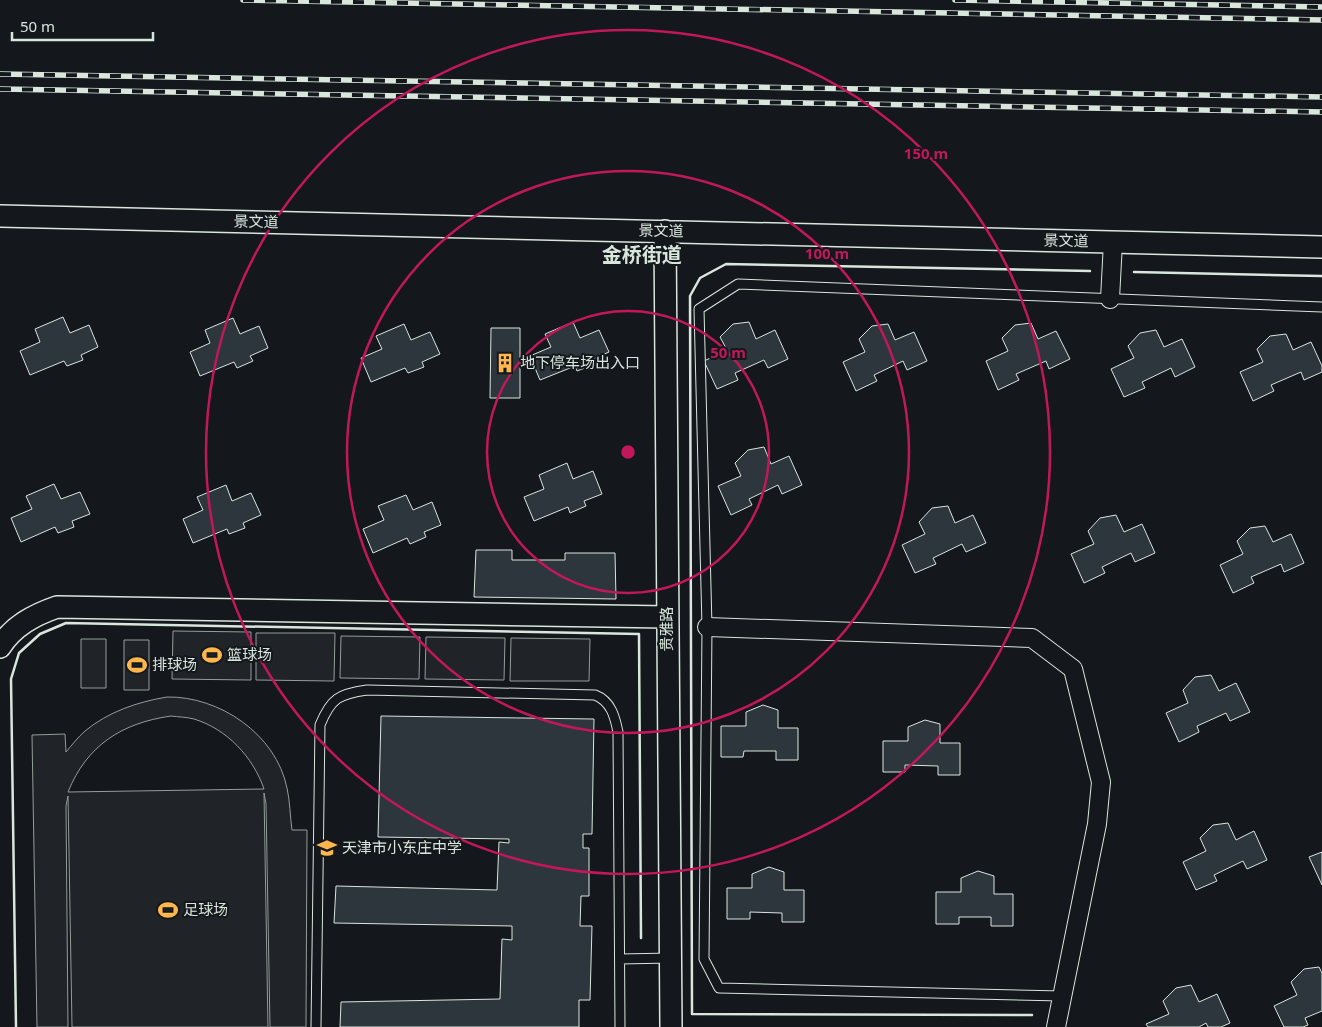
<svg xmlns="http://www.w3.org/2000/svg" width="1322" height="1027" viewBox="0 0 1322 1027" font-family="'Noto Sans','Noto Sans SC',sans-serif">
	<rect width="100%" height="100%" fill="#14181c"/>
	<!-- green -->
	<path fill="#202428" stroke="#939e99" fill-rule="evenodd" d="M173,631l78,1v48l-79,-1z
		M256,633h79l-1,48 -78,-1z
		M341,636l79,1 -1,42 -79,-1z
		M426,637l79,1 -1,42 -79,-1z
		M511,638l79,1 -1,42h-79z
		M81,639h25v49h-25z
		M124,640h25v50h-25z
		M167,697c52,-1 109,37 120,91 3,13 3,28 5,42h15l-1,197h-36l-4,-223 -2,-11 4,234h-196l-4,-231 -2,10 2,221h-31l-5,-292 33,-1 1,18c6,-7 12,-15 19,-21 23,-19 52,-29 82,-34zM171,716c7,1 16,1 23,3 33,10 59,38 70,70l-196,3c19,-47 54,-69 103,-76z"/>
	<!-- building -->
	<path fill="#2c363c" stroke="#d8e6dc" d="M63,317l7,16 19,-8 9,22 -17,8 2,5 -16,6 -3,-5 -34,14 -10,-24 20,-9 -5,-13z
		M233,318l7,16 19,-8 9,22 -18,8 3,5 -16,7 -3,-6 -34,14 -10,-24 20,-9 -5,-13z
		M573,322l7,16 19,-8 10,22 -18,8 2,5 -16,6 -2,-5 -35,14 -10,-24 21,-9 -6,-13z
		M749,322l7,17 19,-9 13,29 -20,9 -4,-8 -29,13 3,7 -21,9 -13,-28 23,-11 -7,-13 13,-13z
		M1031,323l7,16 18,-8 14,28 -21,10 -3,-8 -30,13 3,6 -21,10 -12,-29 22,-10 -6,-13 13,-13z
		M404,324l7,16 19,-8 10,22 -18,8 2,5 -16,6 -3,-5 -34,14 -10,-24 21,-9 -6,-13z
		M888,324l7,16 19,-8 13,29 -20,9 -4,-9 -29,14 3,6 -21,10 -13,-29 22,-10 -6,-13 13,-13z
		M491,328h29v70h-30z
		M1156,330l8,17 18,-8 13,28 -20,10 -4,-9 -29,14 3,6 -21,9 -13,-28 23,-11 -6,-12 12,-13z
		M1286,334l7,16 18,-8 11,24v6l-18,8 -3,-8 -30,13 3,6 -21,10 -13,-29 23,-10 -6,-13 13,-13z
		M764,447l7,17 18,-8 13,29 -20,9 -4,-9 -29,14 3,6 -21,10 -13,-29 23,-10 -6,-13 13,-13z
		M567,463l6,16 20,-8 9,23 -18,7 2,5 -16,7 -2,-6 -34,14 -10,-24 20,-8 -5,-14z
		M54,484l7,15 19,-7 10,22 -18,7 2,6 -16,6 -3,-6 -34,15 -10,-24 21,-9 -6,-13z
		M226,485l6,16 19,-8 10,22 -18,8 2,5 -16,6 -2,-5 -34,14 -10,-24 20,-9 -6,-13z
		M406,495l7,15 19,-8 9,23 -17,7 2,5 -16,7 -3,-6 -34,15 -10,-24 21,-9 -6,-14z
		M948,506l7,17 18,-8 13,28 -20,9 -4,-8 -29,14 3,6 -21,9 -13,-28 23,-11 -6,-12 13,-14z
		M1116,515l8,17 18,-8 13,29 -20,9 -4,-9 -29,14 3,6 -21,10 -13,-29 23,-10 -6,-13 12,-13z
		M1265,526l8,16 18,-8 13,29 -20,9 -3,-8 -30,13 3,6 -21,10 -13,-28 23,-11 -6,-13 13,-13z
		M476,550h36v10h53v-7h50l1,46 -142,-2z
		M1211,675l8,16 17,-8 14,29 -20,9 -4,-8 -29,13 2,6 -20,10 -13,-29 22,-10 -5,-13 12,-13z
		M763,705l15,5v18h20v32h-22v-9h-32l-1,6h-22v-31h25v-14z
		M381,716l213,3 -2,115h-9v14h6v48h-8l-1,30h12l-2,74h-11v27h-239l1,-25 159,-3 2,-60 10,1v-14l-178,-3 2,-37 161,4 2,-48 10,1v-4l-131,-2z
		M925,720l15,4v19h20v32h-22v-9l-33,-1v7h-22v-31h25v-14z
		M1228,823l8,17 18,-9 13,29 -20,9 -4,-8 -29,14 3,6 -21,9 -13,-28 23,-11 -6,-13 13,-13z
		M1322,852v33l-13,-28z
		M769,867l15,5v18h20v32h-22v-9l-32,-1v7h-23v-31h25v-14z
		M978,871l16,5v18h19v32h-22v-9h-32v7h-23v-32h25v-14z
		M1319,967l3,6v38l-17,7 3,7 -5,2h-19l-10,-21 23,-11 -6,-13 13,-13z
		M1191,985l8,17 18,-8 13,29 -9,4h-13l-2,-4 -7,4h-51l-2,-3 23,-10 -6,-13 13,-13z"/>
	<g fill="none" stroke-linecap="round" stroke-linejoin="round">
		<defs>
			<path id="service" d="M620,959l51,-1
				M1062,996l-343,-8 -15,-29 3,-332 -8,-318 39,-25 584,23
				M316,1027l4,-302c11,-27 19,-31 47,-35l228,5c16,6 20,22 23,37l2,295"/>
			<path id="minor" d="M1110,299l3,-57
				M707,627l325,11 41,31 28,113 -4,42 -41,203"/>
			<path id="tertiary" d="M0,216l1322,31
				M665,231l6,796
				M0,647c13,-21 34,-32 57,-40l610,10"/>
		</defs>
		<!-- service casing -->
		<use href="#service" stroke="#d8e6dc" stroke-width="11"/>
		<!-- minor casing -->
		<use href="#minor" stroke="#d8e6dc" stroke-width="20"/>
		<!-- tertiary casing -->
		<use href="#tertiary" stroke="#d8e6dc" stroke-width="24"/>
		<!-- service -->
		<use href="#service" stroke="#14181c" stroke-width="9"/>
		<!-- minor -->
		<use href="#minor" stroke="#14181c" stroke-width="18"/>
		<!-- tertiary -->
		<use href="#tertiary" stroke="#14181c" stroke-width="21"/>
		<defs>
			<path id="rail" d="M243,0l1079,20
				M955,0l367,7
				M0,74l1322,23
				M0,89l1322,23"/>
		</defs>
		<!-- rail casing -->
		<use href="#rail" stroke="#d8e6dc" stroke-width="5.5"/>
		<!-- rail -->
		<use href="#rail" stroke="#14181c" stroke-width="4" stroke-dasharray="11" stroke-linecap="butt"/>
		<!-- wall -->
		<path stroke="#d8e6dc" stroke-width="2.5" d="M1134,272l188,4
			M1032,1015l-340,-1 -2,-718 10,-18 26,-14 364,7
			M16,1027l-5,-348 8,-26 21,-19 26,-11 573,11 2,304"/>
	</g>
	<!-- distance rings -->
	<g fill="none" stroke="#c2185b" stroke-width="2.5">
		<circle cx="628" cy="452" r="141"/>
		<circle cx="628" cy="452" r="281"/>
		<circle cx="628" cy="452" r="422"/>
	</g>
	<!-- icons -->
	<defs>
		<symbol id="building-bare" viewBox="-9 -9 18 18"><path d="M-4-6H4V6H1V3H-1V6H-4ZM-2.5-4.3h1.7v1.8h-1.7ZM.8-4.3h1.7v1.8H.8ZM-2.5-1h1.7V.8h-1.7ZM.8-1h1.7V.8H.8Z" fill="#ffb74d" stroke="#14181c" stroke-width="2.5" paint-order="stroke"/></symbol>
		<symbol id="stadium-bare" viewBox="-9 -9 18 18"><path d="M0-5a6.5 5 0 1 0 0 10a6.5 5 0 1 0 0-10ZM-3.5-1.8h7v3.6h-7Z" fill="#ffb74d" stroke="#14181c" stroke-width="2.5" paint-order="stroke"/></symbol>
		<symbol id="school-bare" viewBox="-9 -9 18 18"><path d="M0-5L7-2L0 1L-7-2ZM-4 1L0 2.5L4 1V4Q0 6-4 4Z" fill="#ffb74d" stroke="#14181c" stroke-width="2.5" paint-order="stroke"/></symbol>
	</defs>
	<g fill-rule="evenodd">
		<use href="#building-bare" x="491" y="349" width="28" height="28"/>
		<use href="#stadium-bare" x="198" y="641" width="28" height="28"/>
		<use href="#stadium-bare" x="123" y="651" width="28" height="28"/>
		<use href="#school-bare" x="313" y="834" width="28" height="28"/>
		<use href="#stadium-bare" x="154" y="896" width="28" height="28"/>
	</g>
	<g text-anchor="middle" stroke-width="4" stroke-linejoin="round" paint-order="stroke">
		<!-- street labels -->
		<g font-size="15" fill="#d8e6dc" stroke="#14181c">
			<text transform="translate(256 222) rotate(1)" y="5">景文道</text>
			<text transform="translate(661 231) rotate(1)" y="5">景文道</text>
			<text transform="translate(1066 241) rotate(1)" y="5">景文道</text>
			<text transform="translate(667 629) rotate(-90)" y="5">贵雅路</text>
		</g>
		<!-- poi labels -->
		<g font-size="15" fill="#d8e6dc" stroke="#14181c" text-anchor="start">
			<text x="520" y="368">地下停车场出入口</text>
			<text x="227" y="660">篮球场</text>
			<text x="152" y="670">排球场</text>
			<text x="342" y="853">天津市小东庄中学</text>
			<text x="183" y="915">足球场</text>
		</g>
		<!-- district labels -->
		<g font-size="20" font-weight="bold" fill="#d8e6dc" stroke="#14181c">
			<text x="642" y="262">金桥街道</text>
		</g>
	</g>
	<circle cx="628" cy="452" r="8" fill="#c2185b" stroke="#14181c" stroke-width="2.5"/>
	<g font-size="15" text-anchor="middle" font-weight="bold" fill="#c2185b" stroke="#14181c" stroke-width="4" stroke-linejoin="round" paint-order="stroke">
		<text x="926" y="159">150 m</text>
		<text x="827" y="259">100 m</text>
		<text x="728" y="358">50 m</text>
	</g>
	<!-- scale -->
	<path d="M12 32v8h141v-8" fill="none" stroke="#d8e6dc" stroke-width="2.5"/>
	<text x="20" y="32" font-size="15" fill="#d8e6dc" stroke="#14181c" stroke-width="4" paint-order="stroke">50 m</text>
</svg>
